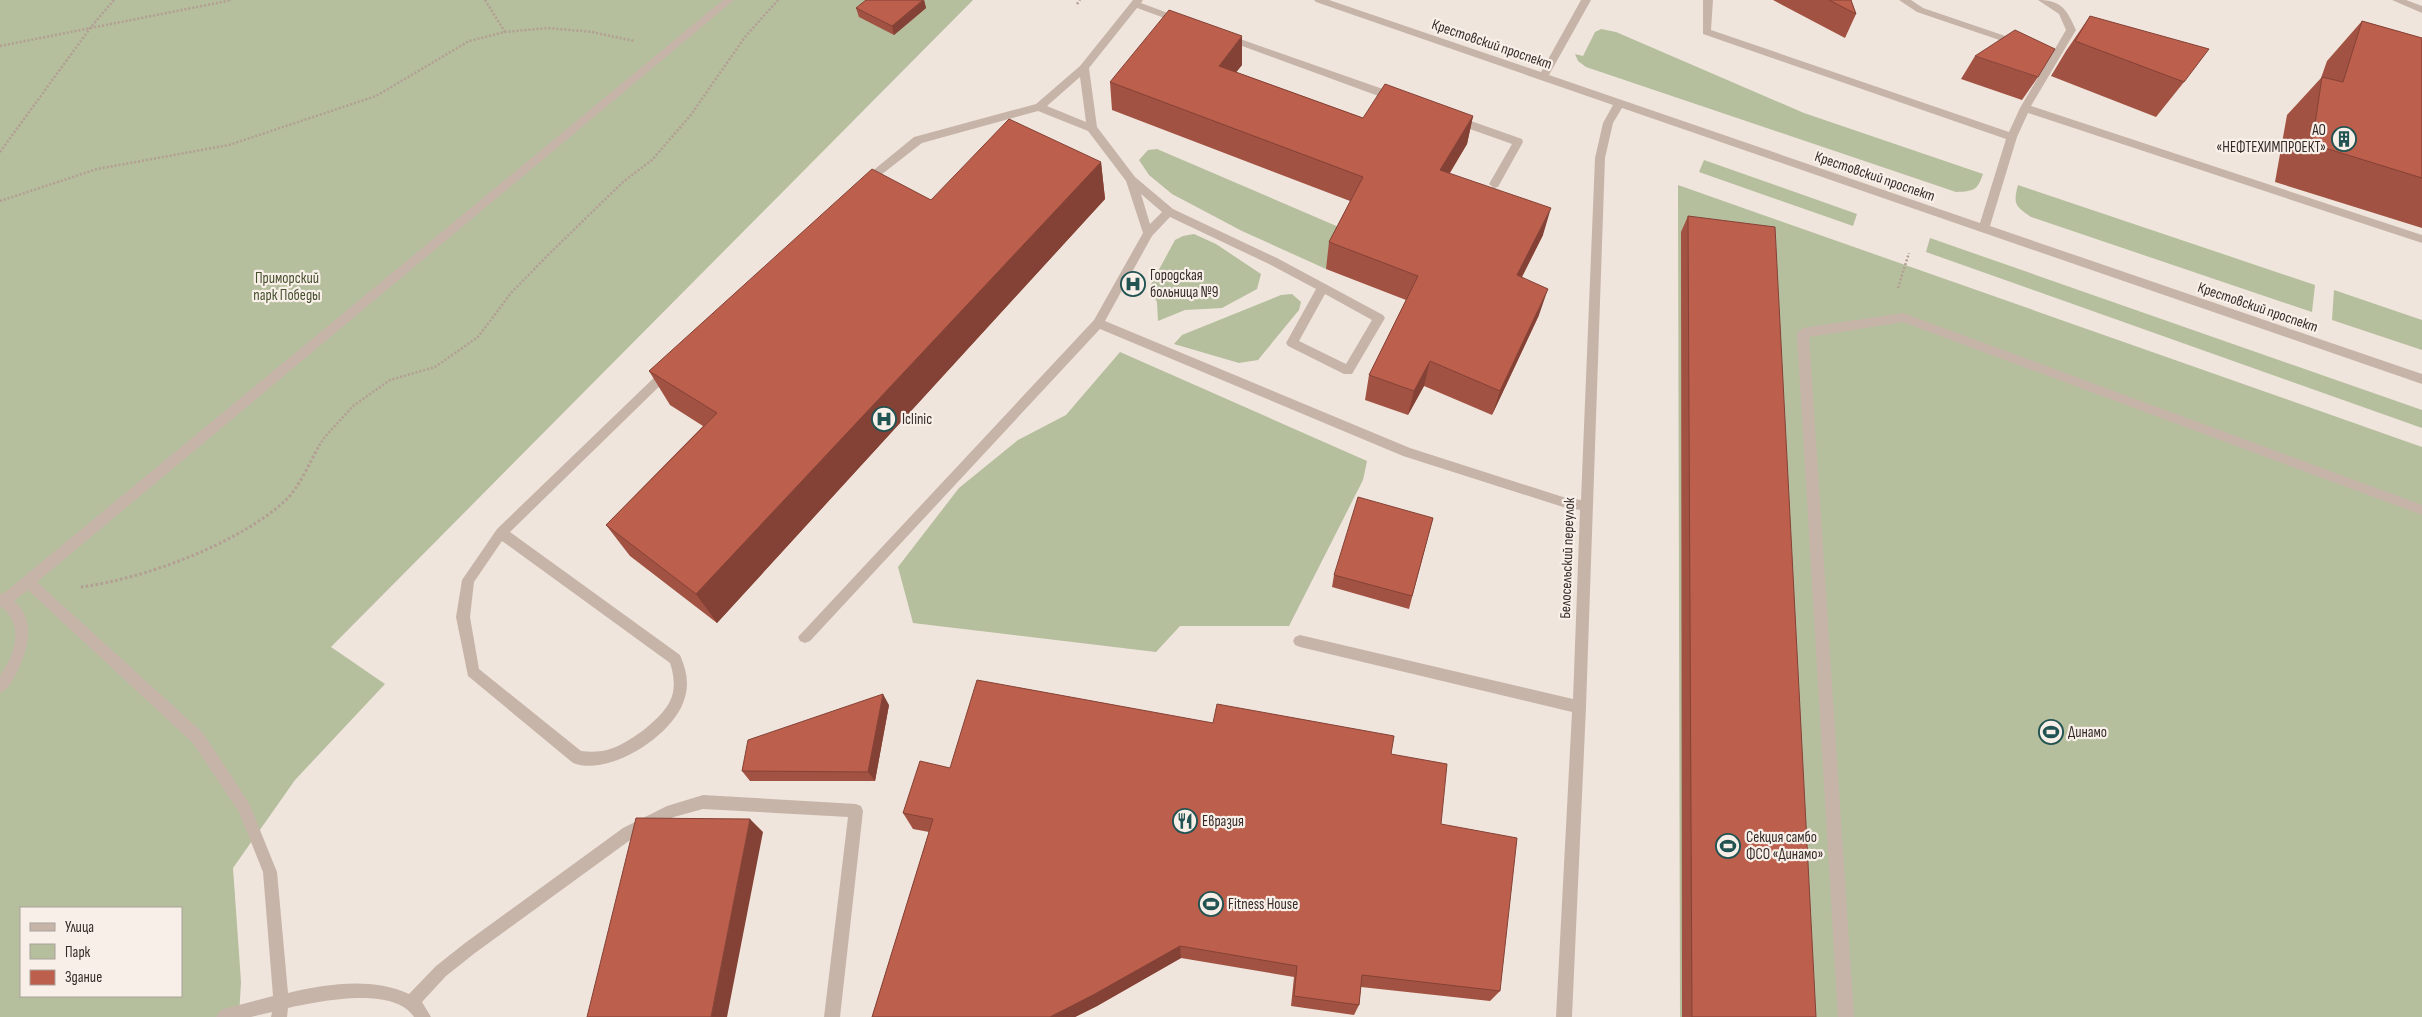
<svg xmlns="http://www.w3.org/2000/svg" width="2422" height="1017" viewBox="0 0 2422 1017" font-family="'Sofia Sans Condensed',sans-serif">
	<rect width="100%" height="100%" fill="#f0e5dc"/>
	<!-- green -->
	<path fill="#b5be9d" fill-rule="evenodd" d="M0,0h973l-642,647 54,37 -90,96 -62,88 8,114 -2,35h-239zM21,908h160v88h-160z
		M1601,29l15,3 188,81 179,61c-6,17 -9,17 -27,18l-370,-125 -8,-6 -3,-7 8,2 12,-24z
		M1157,149l191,82 -22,38 -84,-38 -70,-37 -23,-19 -10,-15 9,-10z
		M1704,160l153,54 -4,12 -154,-54z
		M1678,185l744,262v570h-742z
		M2018,185l297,100 -3,27 -281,-95c-16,-11 -18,-13 -13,-32z
		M1194,234l22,10 45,30 -4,15 -35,19 -37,2 -27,11 -1,-19 -8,-14 26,-48 8,-4z
		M1930,238l492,172v18l-496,-176z
		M2334,290l88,30v30l-90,-30z
		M1292,294l9,8 -2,8 -41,50 -19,3 -65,-19 8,-9 99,-40z
		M1120,352l247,109 -4,19 -74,146h-109l-24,26 -243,-29 -15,-56 61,-79 59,-48 48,-25z"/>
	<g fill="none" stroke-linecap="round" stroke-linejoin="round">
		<!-- path-far1 -->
		<path stroke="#b39e93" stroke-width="2.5" stroke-dasharray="2 2" stroke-linecap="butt" d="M485,0l20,32
			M1077,4l3,-4
			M0,46l232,-46
			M0,152l91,-125 23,-27
			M0,201l97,-32 132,-24 147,-49 93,-55 36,-9 43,-4 44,4 42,9
			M1898,288l11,-35
			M317,449l7,-11 29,-32 37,-26 45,-13 43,-30 33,-44 39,-40 73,-71 29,-22 38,-44 55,-79 33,-37"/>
		<!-- path -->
		<path stroke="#b39e93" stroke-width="3" stroke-dasharray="2.5 2.5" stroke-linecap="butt" d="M81,587c63,-8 159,-44 205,-87 12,-11 24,-38 32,-52"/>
		<!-- minor -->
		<path fill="#c7b4a9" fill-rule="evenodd" d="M723,0h11l-697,582 166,151 46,70 28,69 11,121c39,-9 83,-16 121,1l27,-28 29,-23 158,-115 44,-22 36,-11 153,9 5,2 2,5 -23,206h-16l24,-200 -145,-8 -29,8 -41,21 -158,115 -29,23 -24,26 9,15h-17c-21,-31 -91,-16 -122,-10l-4,1 -1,9h-16l1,-5 -21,5h-35l3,-5 5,-3 49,-13 -10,-124 -24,-60 -46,-69 -165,-153 -14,11c24,20 13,52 1,75 -4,7 -8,14 -15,17 0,-5 0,-11 0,-16 1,-4 5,-9 8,-14 10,-20 12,-43 -8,-57v-13l3,1z
			M1133,0h10l-2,3 43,16 2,2 -5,3 -44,-16 -48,60 8,59 38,50 38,32 104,49 106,57 2,3 -33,56h-8l-56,-28 -2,-3 30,-54 -47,-25 -99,-47 -18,19 -47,85 305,127 153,49 18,3 14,-342 8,-35 10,-18 -297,-103 -2,-2h15l212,72 40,-72h10l-42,75 431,148 26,-84 -303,-105v-34h10l-2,30 298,102 11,-24 46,-78 -7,-16 -21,-14c24,0 29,10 38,30l-45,76 391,129v8l-394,-130 -11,24 -27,89 432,148v10l-800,-276 -9,15 -8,35 -19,549 -14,310h-16l16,-305 -272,-65 -5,-2 -2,-4 2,-4 5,-2 273,64 7,-189 -17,-3 -160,-51 -303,-127 -290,312 -5,2 -5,-2 -2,-4 296,-317 49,-87 -17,-52 -38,-50 -50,-20 -116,32 -54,42h-8l-1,-3 55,-45 122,-33 44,-38zM1080,77l6,45 -39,-16zM1141,194l21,18 -12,12zM1325,294l47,26 -26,44 -47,-23z
			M1899,0h12l12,8 97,33 2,2 -5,3 -3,-1 -97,-33z
			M2392,0h14l16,6v7z
			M1226,34l174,61 1,3 -1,3h-8l-169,-62 -2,-2z
			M1457,116l65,23 1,3 -25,45 -4,1 -5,-4 23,-40 -59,-21v-6z
			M1903,313l519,192v10l-519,-193 -94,15 45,680h-16l-41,-684 6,-5z
			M668,366l4,2 2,3 -2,3 -162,158 170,123c7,16 10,31 3,48 -12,33 -74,74 -110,60l-105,-87 -12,-59 6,-37 35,-51 167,-161zM502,541l168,122c4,12 6,26 0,38 -8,18 -43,44 -63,49 -8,2 -17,2 -26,1l-102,-82 -9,-52 4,-35z"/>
	</g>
	<!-- wall -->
	<path fill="#a25242" d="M924,0l2,8 -32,27 -35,-18 -3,-9z
		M1773,0h78l5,14 -11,24z
		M2090,16l94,66 -28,35 -105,-41 15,-25z
		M2362,21l60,17v190l-147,-46 12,-67 34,-37 6,-17z
		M1975,56l63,21 -16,23 -61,-21z
		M1242,65l-6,7 127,46 110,-2 -6,28 -17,29 93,62 -21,42 17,38 -47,100 -68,-29 -16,29 -43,-15 4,-25 37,-75 -80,-31 3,-27 21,-41 -238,-91 -2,-28z
		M1101,162l4,37 -388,424 -87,-67 -24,-31 97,-99 -33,-21 -21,-34 282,-171z
		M1688,216l128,801h-134l-1,-785z
		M1433,518l-24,91 -77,-22 2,-12z
		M889,705l-14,76h-125l-8,-10z
		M1213,723l178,31 50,70 59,167 -10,10 -129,-14 -2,18 -5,10 -63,-9 3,-29 -113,-19 -84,48 -22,11h-203l57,-185 -16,-3 -10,-16 47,-45z"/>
	<!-- shaded-wall -->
	<path fill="#844236" d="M924,0l2,8 -32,27 -2,-9z
		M1242,36v29l-23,29v-28z
		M1473,116l-6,28 -32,53 5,-27z
		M1101,162l4,37 -388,424 -21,-29z
		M1551,208l-8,27 -34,67 8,-27z
		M1548,289l-9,26 -47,100 8,-24z
		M1430,361l-6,25 -16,29 6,-24z
		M883,694l6,11 -14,76 -7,-9z
		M750,819l13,13 -36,185h-16z
		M1180,946l1,12 -84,48 -22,11h-25z"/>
	<!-- building -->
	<path fill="#bc5f4d" stroke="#844236" d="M866,0h57l-31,26 -36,-18z
		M1829,0h22l5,14z
		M1169,10l73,26 -23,30 144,52 22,-34 88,32 -33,54 111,38 -34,67 31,14 -48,102 -70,-30 -16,30 -45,-16 49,-99 -89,-34 34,-65 -253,-95z
		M2090,16l119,33 -25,33 -109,-41z
		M2362,21l60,17v140l-110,-34 10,-67 21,5z
		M2015,30l40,19 -17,28 -63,-21z
		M1009,119l92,43 -405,432 -90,-69 111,-112 -68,-42 223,-202 59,31z
		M1688,216l87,11 41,790h-124z
		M1358,497l75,21 -21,78 -78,-21z
		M977,680l236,43 4,-19 177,32 -3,18 56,10 -6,60 76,14 -17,153 -138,-16 -3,30 -65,-9 3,-30 -117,-20 -87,49 -43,22h-178l61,-198 -30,-6 17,-52 30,7z
		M883,694l-15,78 -126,-1 6,-31z
		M636,818l114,1 -39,198h-124z"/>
	<!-- icons -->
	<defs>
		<symbol id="building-ring" viewBox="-11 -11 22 22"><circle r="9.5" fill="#f8efe8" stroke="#215352" stroke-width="1.5"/><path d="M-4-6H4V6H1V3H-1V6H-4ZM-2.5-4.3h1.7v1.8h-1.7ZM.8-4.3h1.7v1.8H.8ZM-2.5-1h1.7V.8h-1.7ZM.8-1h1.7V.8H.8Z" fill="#215352"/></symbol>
		<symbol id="hospital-ring" viewBox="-11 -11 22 22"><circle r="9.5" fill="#f8efe8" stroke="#215352" stroke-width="1.5"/><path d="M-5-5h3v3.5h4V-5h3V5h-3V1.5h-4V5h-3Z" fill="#215352"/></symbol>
		<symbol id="stadium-ring" viewBox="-11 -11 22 22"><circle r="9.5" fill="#f8efe8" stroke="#215352" stroke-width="1.5"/><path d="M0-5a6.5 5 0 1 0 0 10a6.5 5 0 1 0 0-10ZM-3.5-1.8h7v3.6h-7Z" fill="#215352"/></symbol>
		<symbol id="restaurant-ring" viewBox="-11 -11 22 22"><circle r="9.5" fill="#f8efe8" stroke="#215352" stroke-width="1.5"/><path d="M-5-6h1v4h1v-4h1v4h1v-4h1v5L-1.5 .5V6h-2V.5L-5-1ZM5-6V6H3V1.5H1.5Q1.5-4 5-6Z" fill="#215352"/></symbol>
	</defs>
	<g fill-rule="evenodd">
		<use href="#building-ring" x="2330" y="125" width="28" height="28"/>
		<use href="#hospital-ring" x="1119" y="270" width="28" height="28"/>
		<use href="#hospital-ring" x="870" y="405" width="28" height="28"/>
		<use href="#stadium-ring" x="2037" y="718" width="28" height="28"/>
		<use href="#restaurant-ring" x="1171" y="807" width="28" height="28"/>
		<use href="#stadium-ring" x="1714" y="832" width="28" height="28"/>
		<use href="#stadium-ring" x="1197" y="890" width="28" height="28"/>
	</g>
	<g text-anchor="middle" stroke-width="4.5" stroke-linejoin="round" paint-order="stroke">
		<!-- street labels -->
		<g font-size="15" fill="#352b28" stroke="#f8efe8">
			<text transform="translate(1492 44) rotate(19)" y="5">Крестовский проспект</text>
			<text transform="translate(1875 176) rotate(19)" y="5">Крестовский проспект</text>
			<text transform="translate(2258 307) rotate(19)" y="5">Крестовский проспект</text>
			<text transform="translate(1567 558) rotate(-88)" y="5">Белосельский переулок</text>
		</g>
		<!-- poi labels -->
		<g font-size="15" fill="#352b28" stroke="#f8efe8" text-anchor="start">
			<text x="2326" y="135" text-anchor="end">АО<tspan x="2326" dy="17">«НЕФТЕХИМПРОЕКТ»</tspan></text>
			<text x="1150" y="280">Городская<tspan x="1150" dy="17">больница №9</tspan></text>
			<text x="902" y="424">Iclinic</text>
			<text x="2068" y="737">Динамо</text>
			<text x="1202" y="826">Евразия</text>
			<text x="1746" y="842">Секция самбо<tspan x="1746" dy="17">ФСО «Динамо»</tspan></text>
			<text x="1228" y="909">Fitness House</text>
		</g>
		<!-- park labels -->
		<g font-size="15" fill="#47512e" stroke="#f8efe8">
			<text x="287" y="283">Приморский<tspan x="287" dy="17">парк Победы</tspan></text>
		</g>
	</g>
	<!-- legend -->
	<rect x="20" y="907" width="162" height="90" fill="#f8efe8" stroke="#aaa19b"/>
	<rect x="30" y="923" width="25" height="8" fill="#c7b4a9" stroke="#aaa19b"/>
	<text x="65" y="932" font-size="15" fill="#352b28">Улица</text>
	<rect x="30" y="944" width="25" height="15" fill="#b5be9d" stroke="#aaa19b"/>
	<text x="65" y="957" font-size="15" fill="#352b28">Парк</text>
	<rect x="30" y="970" width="25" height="15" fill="#bc5f4d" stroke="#aaa19b"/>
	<text x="65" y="982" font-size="15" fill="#352b28">Здание</text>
</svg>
